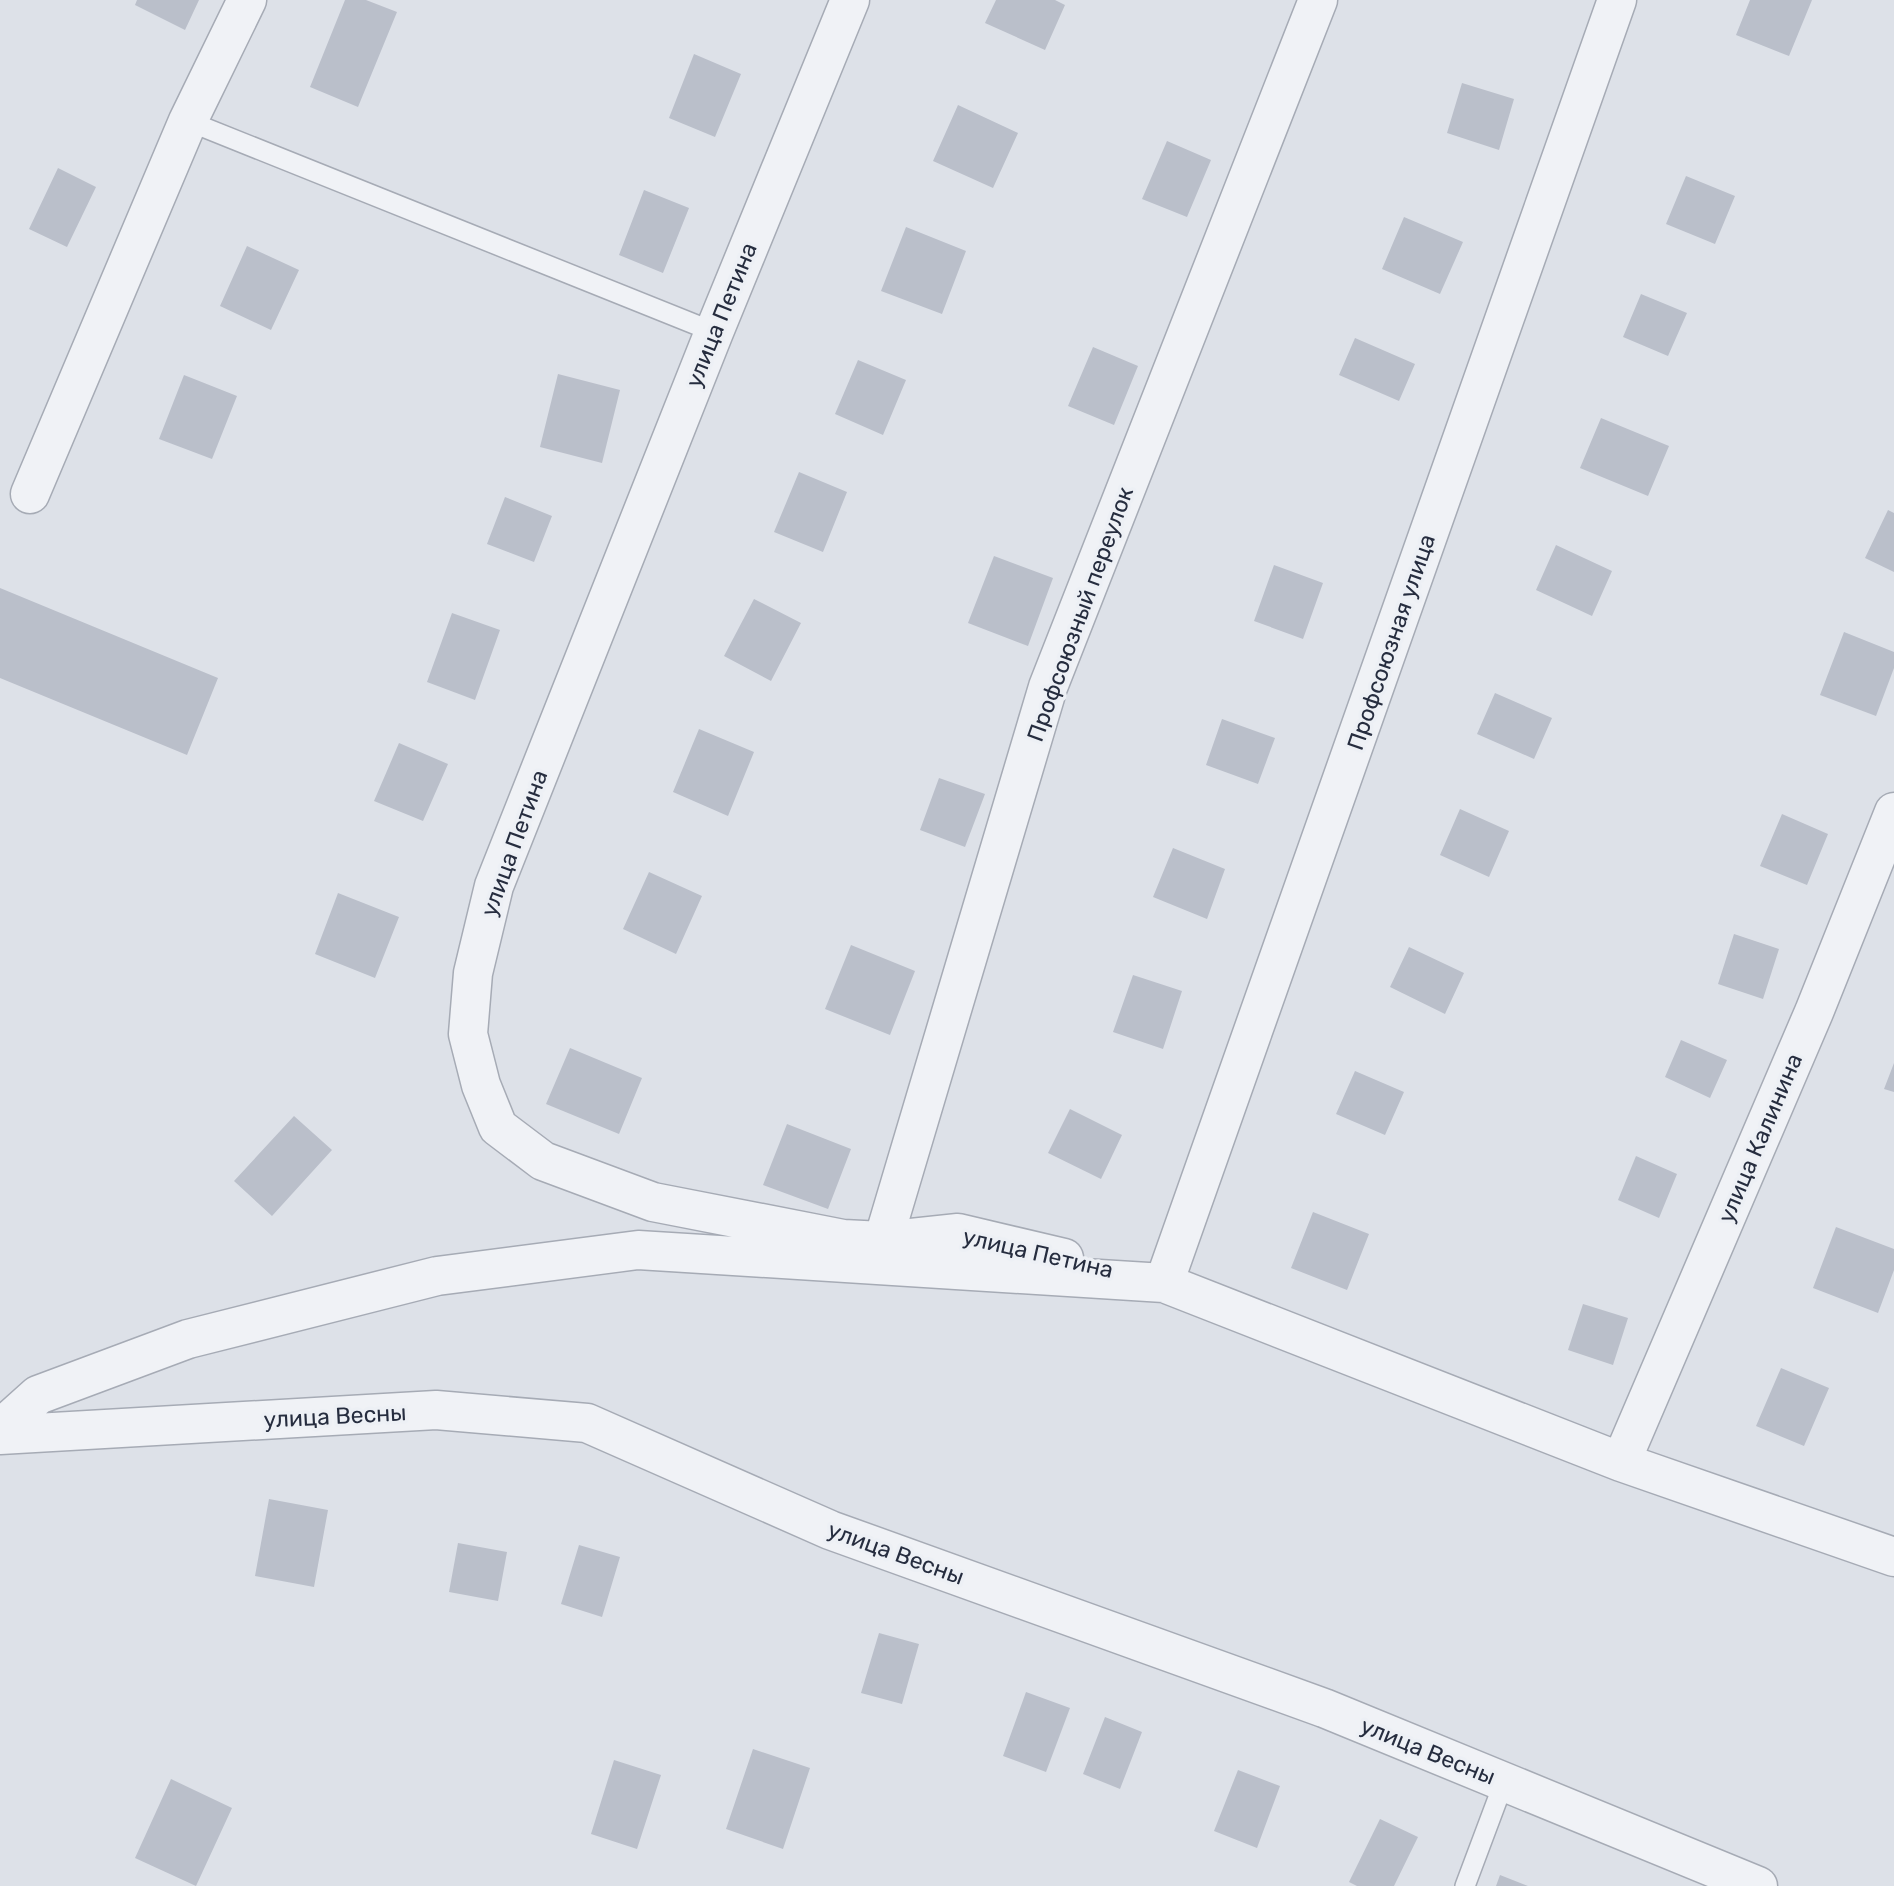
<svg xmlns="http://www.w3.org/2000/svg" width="1894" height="1886" viewBox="0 0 1894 1886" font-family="Rubik,sans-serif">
	<rect width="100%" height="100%" fill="#dde1e8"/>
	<!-- building -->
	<path fill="#babfca" d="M137,0h62l-14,30 -50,-25z
		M345,0h21l31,12 -39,95 -48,-20z
		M996,0h59l10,5 -20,45 -60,-27z
		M1750,0h62l-23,56 -53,-21z
		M694,54l47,20 -26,63 -46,-19z
		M1462,83l52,16 -15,51 -52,-17z
		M958,105l60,28 -25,55 -60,-27z
		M1167,141l44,19 -24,57 -45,-18z
		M58,168l38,19 -29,60 -38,-18z
		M1686,176l49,20 -20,48 -49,-20z
		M644,190l45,18 -26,65 -44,-18z
		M1404,217l59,25 -23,52 -58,-25z
		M906,227l60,24 -24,63 -61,-23z
		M247,246l52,24 -28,60 -51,-24z
		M1641,294l46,19 -19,43 -45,-19z
		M1355,338l60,26 -16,37 -60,-26z
		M1093,347l45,19 -24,59 -46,-19z
		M858,360l48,20 -23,55 -48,-21z
		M558,374l62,16 -18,73 -62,-16z
		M184,375l53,21 -25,63 -53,-20z
		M1601,418l68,28 -21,50 -68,-28z
		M799,472l48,20 -24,60 -49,-20z
		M505,497l47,19 -18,46 -47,-18z
		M1888,510l6,3v59l-29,-14z
		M1556,545l56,26 -20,45 -56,-26z
		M994,556l59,22 -25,68 -60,-23z
		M1274,565l49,18 -20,56 -49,-18z
		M0,588l218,90 -31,77 -187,-77z
		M754,599l47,24 -30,58 -47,-25z
		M452,613l48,17 -25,70 -48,-18z
		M1844,632l50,20v16l-18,48 -56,-21z
		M1495,693l57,25 -18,41 -57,-25z
		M1222,719l53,19 -17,46 -52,-19z
		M699,729l55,23 -26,64 -55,-24z
		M399,743l49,21 -25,57 -49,-20z
		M939,778l46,16 -20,53 -45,-17z
		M1460,809l49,22 -20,46 -49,-22z
		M1782,814l46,20 -21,51 -47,-19z
		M1173,848l52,21 -18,50 -54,-22z
		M649,872l53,24 -26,58 -53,-25z
		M338,893l61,24 -24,61 -60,-24z
		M1734,934l45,15 -16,50 -45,-15z
		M851,945l64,26 -25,64 -65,-26z
		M1409,947l55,26 -19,41 -55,-27z
		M1133,975l49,16 -19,58 -50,-17z
		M1681,1040l46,20 -17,38 -45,-21z
		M570,1048l72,30 -23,56 -73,-30z
		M1894,1063v29l-10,-3z
		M1355,1071l49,21 -19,43 -49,-21z
		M1070,1109l52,26 -21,44 -53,-26z
		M294,1116l38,34 -60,66 -38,-35z
		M787,1124l64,25 -23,60 -65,-24z
		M1636,1156l41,18 -18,44 -41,-18z
		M1313,1212l56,22 -22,56 -56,-22z
		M1836,1227l58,22v21l-16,43 -65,-25z
		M1583,1304l45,14 -15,47 -45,-15z
		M1781,1368l48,20 -25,58 -48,-20z
		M269,1499l59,11 -14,77 -59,-11z
		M458,1543l49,9 -9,49 -49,-9z
		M579,1545l41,12 -18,60 -41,-13z
		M879,1633l40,11 -17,60 -41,-11z
		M1026,1692l44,16 -24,64 -43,-16z
		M1105,1717l37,15 -22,57 -37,-15z
		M753,1749l57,19 -27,81 -57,-20z
		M614,1760l47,15 -24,74 -46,-15z
		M1238,1770l42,16 -23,62 -43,-17z
		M171,1779l61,29 -36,78 -61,-28z
		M1380,1819l38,18 -24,49h-37l-8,-4z
		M1500,1875l28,11h-32z"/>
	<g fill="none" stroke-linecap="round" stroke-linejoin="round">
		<defs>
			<path id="lane" d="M188,121l526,211
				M1465,1886l39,-104"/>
			<path id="street" d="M850,0l-136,332 -220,554 -21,87 -5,61 13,51 17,42 45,34 110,41 190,37 40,2 75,-8 106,25
				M30,494l158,-373 59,-121
				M883,1241l165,-554 270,-687
				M1164,1283l453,-1283
				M0,1429l38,-34 150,-56 249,-63 201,-26 526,33 457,179 273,95
				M0,1435l436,-25 151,13 243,107 494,178 434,178
				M1621,1462l193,-450 80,-200"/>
		</defs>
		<!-- lane casing -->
		<use href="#lane" stroke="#a6abb5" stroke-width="22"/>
		<!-- street casing -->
		<use href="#street" stroke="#a6abb5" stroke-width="41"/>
		<!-- lane -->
		<use href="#lane" stroke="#f0f2f6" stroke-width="19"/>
		<!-- street -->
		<use href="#street" stroke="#f0f2f6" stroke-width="38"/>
	</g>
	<g text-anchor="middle" stroke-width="7" stroke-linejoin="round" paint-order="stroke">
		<!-- street labels -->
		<g font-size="23" fill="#262d3f" stroke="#edf0f5">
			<text transform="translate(721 315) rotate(-68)" y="8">улица Петина</text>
			<text transform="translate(1080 614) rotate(-70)" y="8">Профсоюзный переулок</text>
			<text transform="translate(1391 642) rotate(-71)" y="8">Профсоюзная улица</text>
			<text transform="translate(514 843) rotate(-70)" y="8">улица Петина</text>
			<text transform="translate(1760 1138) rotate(-67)" y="8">улица Калинина</text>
			<text transform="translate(1038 1253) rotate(13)" y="8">улица Петина</text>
			<text transform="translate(335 1416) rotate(-3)" y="8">улица Весны</text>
			<text transform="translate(896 1553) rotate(20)" y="8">улица Весны</text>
			<text transform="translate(1428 1751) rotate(22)" y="8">улица Весны</text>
		</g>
	</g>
</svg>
